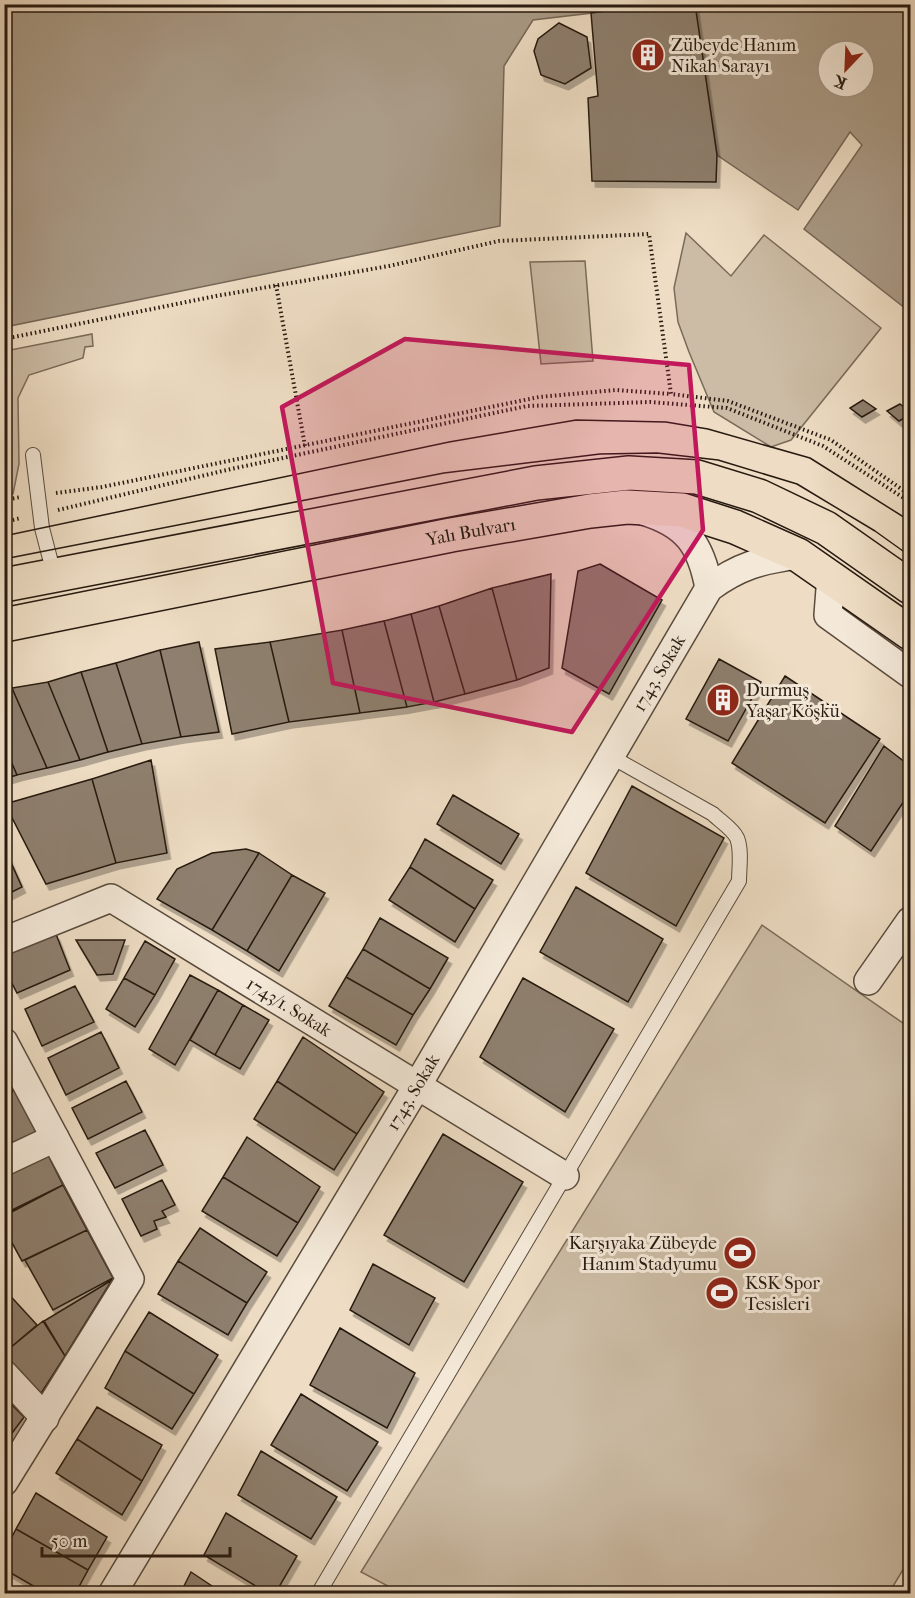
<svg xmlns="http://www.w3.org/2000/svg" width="915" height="1598" viewBox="0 0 915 1598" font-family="'IM FELL French Canon',serif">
	<defs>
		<filter id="shadow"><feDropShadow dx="3.5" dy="6" stdDeviation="0" flood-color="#0004"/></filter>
	</defs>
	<rect width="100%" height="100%" fill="#eeddc4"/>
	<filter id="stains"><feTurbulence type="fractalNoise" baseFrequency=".00333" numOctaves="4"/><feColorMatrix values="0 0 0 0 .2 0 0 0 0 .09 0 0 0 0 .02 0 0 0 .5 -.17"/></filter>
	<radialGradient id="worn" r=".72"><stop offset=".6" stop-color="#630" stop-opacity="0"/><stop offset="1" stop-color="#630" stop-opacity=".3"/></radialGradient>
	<!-- green -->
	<path fill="#ccbca5" stroke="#7a6b5a" stroke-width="1.5" d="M686,233l45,43 33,-41 117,93 -90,112 -20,7 -57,-35 -25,-60 -11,-30 -4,-34z
		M585,261l8,100 -52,3 -11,-102z
		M92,334l1,12 -8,1 -2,11 -54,17 -11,23 1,66 -6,30 -8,2v-145z
		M762,925l148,103v530l-21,35 -486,1 -42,-22z"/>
	<!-- water -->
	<path fill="#aa9b87" stroke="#766757" stroke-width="1.5" fill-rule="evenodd" d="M5,5h656l-128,15 -29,46 -4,160 -495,101z
		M695,5h215v307l-106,-83 58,-84 -12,-13 -52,78 -81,-55zM828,51h36v36h-36z"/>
	<!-- building -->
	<path fill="#8e7f6e" stroke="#271a10" stroke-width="1.5" filter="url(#shadow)" d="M661,4h34l22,151 -1,27 -124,-1 -4,-83 10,-2 -7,-83z
		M559,23l28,14 4,31 -26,16 -24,-9 -7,-24 4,-12z
		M863,400l13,9 -14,8 -12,-9z
		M900,404l10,8v3l-11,6 -12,-10z
		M600,564l62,36 -53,94 -47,-26 16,-97z
		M551,574l-2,94 -32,12 -25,-92z
		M492,588l25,92 -52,14 -26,-88z
		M439,606l26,88 -31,8 -23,-88z
		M411,614l23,88 -27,5 -23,-86z
		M384,621l23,86 -47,6 -18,-83z
		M342,630l18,83 -71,9 -19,-80z
		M199,642l20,90 -38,5 -21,-87z
		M270,642l19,80 -57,12 -17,-85z
		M160,650l21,87 -39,7 -26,-81z
		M719,659l42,23 -33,59 -42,-22z
		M116,663l26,81 -34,8 -27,-80z
		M81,672l27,80 -28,8 -32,-78z
		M785,676l95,63 -55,84 -93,-60z
		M48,682l32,78 -33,8 -35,-80z
		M12,688l35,80 -30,7 -13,-30v-55z
		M4,745l13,30 -13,4z
		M884,746l26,20v26l-39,59 -36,-25z
		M151,760l16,93 -51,10 -24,-84z
		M92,779l24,84 -70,21 -41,-80z
		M632,786l92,52 -48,88 -90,-53z
		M453,795l66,39 -18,30 -64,-40z
		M425,839l68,41 -18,29 -65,-42z
		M4,847l18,40 -18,9z
		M246,849l13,4 -47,77 -55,-31 20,-30 35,-16z
		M259,853l33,22 -45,76 -35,-21z
		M410,867l65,42 -20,33 -66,-42z
		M292,875l33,18 -46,78 -32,-20z
		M576,887l87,52 -35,63 -88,-50z
		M380,918l68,40 -18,31 -67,-40z
		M56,934l14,36 -53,23 -13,-25v-13z
		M76,940h49l-12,34 -16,1z
		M145,941l30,18 -20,36 -31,-17z
		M363,949l67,40 -17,26 -67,-38z
		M190,975l28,15 -43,75 -26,-16z
		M346,977l67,38 -17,30 -67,-39z
		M124,978l31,17 -20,32 -29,-18z
		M523,978l91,51 -49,83 -85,-55z
		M75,986l19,36 -52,24 -17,-37z
		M218,990l25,15 -28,50 -25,-15z
		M243,1005l26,15 -29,49 -25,-14z
		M101,1032l18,36 -53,27 -18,-37z
		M303,1037l81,55 -27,42 -80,-53z
		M4,1059l15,27 -15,8z
		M126,1081l16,31 -54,27 -16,-31z
		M277,1081l80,53 -23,36 -80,-51z
		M18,1089l23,45 -37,17v-56z
		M145,1130l18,35 -48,23 -19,-35z
		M443,1134l80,48 -59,100 -80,-47z
		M247,1137l73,50 -22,36 -75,-46z
		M46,1151l17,34 -59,29v-42z
		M223,1177l75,46 -21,33 -75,-45z
		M162,1180l13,25 -13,6 4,6 -12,4 3,8 -16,7 -19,-37z
		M63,1185l24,45 -65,31 -18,-33v-12z
		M200,1228l67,44 -20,31 -69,-42z
		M87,1230l26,48 -60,32 -28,-50z
		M178,1261l69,42 -19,32 -70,-41z
		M373,1264l62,34 -26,47 -59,-35z
		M112,1280l-47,76 -21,-35z
		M4,1289l33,36 -33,28z
		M149,1312l69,43 -24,39 -69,-43z
		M43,1321l22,35 -27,42 -34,-38v-7z
		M340,1328l75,45 -28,55 -77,-43z
		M125,1351l69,43 -22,35 -67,-41z
		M301,1394l77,48 -31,49 -76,-46z
		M4,1397l20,20 -20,27z
		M97,1407l65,38 -20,36 -65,-42z
		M77,1439l65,42 -20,34 -66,-42z
		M261,1451l76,46 -26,42 -73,-44z
		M36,1493l71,44 -19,33 -72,-41z
		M226,1513l71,43 -22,38h-6l-65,-39z
		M16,1529l72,41 -13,24h-28l-43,-25v-17z
		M191,1572l33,22h-44z"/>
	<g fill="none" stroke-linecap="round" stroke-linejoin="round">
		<defs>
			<path id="service" d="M33,455l9,73 12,46
				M318,1594l421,-713c0,-12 3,-31 -2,-43 -4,-9 -17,-17 -24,-24l-103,-58"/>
			<g id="minor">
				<path d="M643,511c44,13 58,34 66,77"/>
				<path d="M831,576l-3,39 82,59"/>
				<path id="s1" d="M4,941l107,-43 454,278"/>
				<path d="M868,981l42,-60"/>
				<path d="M4,1042l126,237 -126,203"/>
				<path d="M4,1162l51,-24"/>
				<path d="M4,1374l41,44"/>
				<path id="s2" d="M112,1594l305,-508 292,-498c30,-22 52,-28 89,-33"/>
			</g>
			<g id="primary">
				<path d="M4,585l532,-102 93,-10 68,4 62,19 67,32 84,59"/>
				<path id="s3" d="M4,625l447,-90 139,-24 37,-4 55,3 53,17 63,28 112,78"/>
			</g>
		</defs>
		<!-- service casing -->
		<use href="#service" stroke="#594b3d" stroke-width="16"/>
		<!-- minor casing -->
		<use href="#minor" stroke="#594b3d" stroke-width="30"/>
		<!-- primary casing -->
		<use href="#primary" stroke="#271a10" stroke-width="36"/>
		<!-- path -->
		<path stroke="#271a10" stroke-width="4" stroke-dasharray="1.5 3" stroke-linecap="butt" d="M276,285l29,161
			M4,339l212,-43 173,-30 110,-25 150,-7 22,160 57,7 103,39 79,55
			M56,493l46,-6 437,-90 77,-7 55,4
			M4,500l17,-3
			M58,510l173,-41 296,-63 123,-4 77,6 96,38 87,56
			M4,522l17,-4"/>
		<!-- service -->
		<use href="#service" stroke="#f4e9d9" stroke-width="14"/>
		<!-- minor -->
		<use href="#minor" stroke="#f4e9d9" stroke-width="27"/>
		<!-- primary -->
		<use href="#primary" stroke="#eeddc4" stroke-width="33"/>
		<!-- tram -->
		<path stroke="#271a10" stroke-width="1.5" d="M4,536l445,-94 127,-22 90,2 42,7 102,29 100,63
			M4,559l440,-86 156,-19 57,-1 61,7 79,24 78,47 35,25"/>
	</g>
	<!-- marked area -->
	<path fill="#c2185b" fill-opacity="0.2" stroke="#c2185b" stroke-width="4.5" stroke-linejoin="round" d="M405,339l284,26 14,165 -131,202 -239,-49 -51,-276z"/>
	<!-- icons -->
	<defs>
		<symbol id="building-disc" viewBox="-11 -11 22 22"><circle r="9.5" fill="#8f2418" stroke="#f4e9d9"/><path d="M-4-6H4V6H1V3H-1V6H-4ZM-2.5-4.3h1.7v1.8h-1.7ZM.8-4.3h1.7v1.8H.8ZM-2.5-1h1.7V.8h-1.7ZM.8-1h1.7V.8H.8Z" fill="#fff"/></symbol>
		<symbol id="stadium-disc" viewBox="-11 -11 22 22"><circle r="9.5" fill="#8f2418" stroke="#f4e9d9"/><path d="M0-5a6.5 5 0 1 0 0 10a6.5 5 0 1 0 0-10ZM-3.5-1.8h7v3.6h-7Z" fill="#fff"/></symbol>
	</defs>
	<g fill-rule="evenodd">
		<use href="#building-disc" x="629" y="36" width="38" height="38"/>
		<use href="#building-disc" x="704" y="681" width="38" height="38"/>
		<use href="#stadium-disc" x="721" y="1234" width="38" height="38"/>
		<use href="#stadium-disc" x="703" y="1274" width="38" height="38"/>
	</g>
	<g text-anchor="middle" stroke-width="6" stroke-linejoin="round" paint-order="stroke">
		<!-- poi labels -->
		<g font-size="18" fill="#271a10" stroke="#f4e9d9" text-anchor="start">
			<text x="671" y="51">Zübeyde Hanım<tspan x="671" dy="21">Nikah Sarayı</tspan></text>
			<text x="746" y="696">Durmuş<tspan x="746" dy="21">Yaşar Köşkü</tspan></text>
			<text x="717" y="1249" text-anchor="end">Karşıyaka Zübeyde<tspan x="717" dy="21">Hanım Stadyumu</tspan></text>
			<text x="745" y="1289">KSK Spor<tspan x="745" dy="21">Tesisleri</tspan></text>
		</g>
		<!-- street labels -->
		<g font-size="18" fill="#271a10" stroke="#f4e9d9">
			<text dy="6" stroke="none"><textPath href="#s3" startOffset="476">Yalı Bulvarı</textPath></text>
			<text dy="6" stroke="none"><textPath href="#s2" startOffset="1071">1743. Sokak</textPath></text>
			<text dy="6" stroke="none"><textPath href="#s1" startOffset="324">1743/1. Sokak</textPath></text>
			<text dy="6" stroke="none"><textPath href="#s2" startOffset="585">1743. Sokak</textPath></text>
		</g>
	</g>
	<!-- margin -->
	<rect width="915" height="1598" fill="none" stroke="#eeddc4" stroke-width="24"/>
	<rect x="6" y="6" width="903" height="1586" fill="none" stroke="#271a10" stroke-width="3"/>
	<rect x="12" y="12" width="891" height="1574" fill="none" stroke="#271a10" stroke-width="1.5"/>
	<!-- north arrow -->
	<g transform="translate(846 69) rotate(203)"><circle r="28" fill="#f4e9d9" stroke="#a29689" stroke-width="1.5"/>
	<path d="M0-4.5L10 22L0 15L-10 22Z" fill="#8f2418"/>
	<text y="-9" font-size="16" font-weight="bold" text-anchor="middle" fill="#271a10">K</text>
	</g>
	<!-- scale -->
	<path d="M42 1547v9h188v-9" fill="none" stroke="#271a10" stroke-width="3"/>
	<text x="51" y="1547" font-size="18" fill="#271a10" stroke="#f4e9d9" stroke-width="4.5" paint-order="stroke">50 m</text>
	<rect width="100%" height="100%" filter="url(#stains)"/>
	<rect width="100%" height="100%" fill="url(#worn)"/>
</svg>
